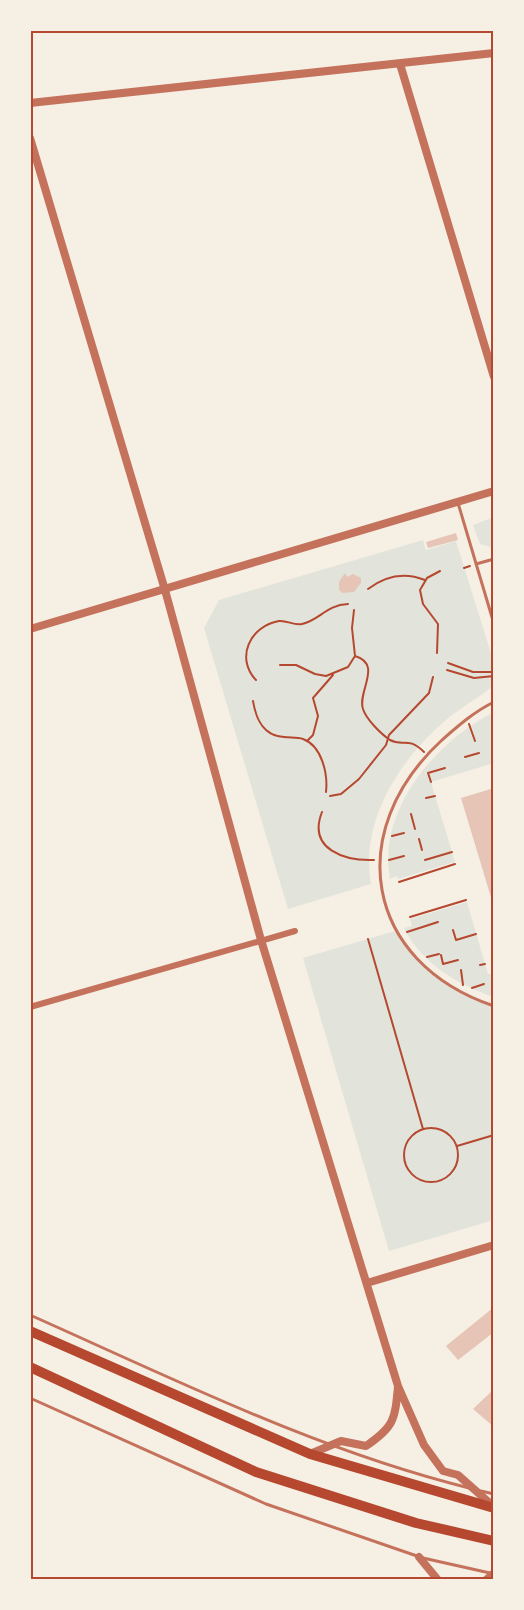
<svg xmlns="http://www.w3.org/2000/svg" width="524" height="1610" viewBox="0 0 524 1610" font-family="Ubuntu,sans-serif">
	<rect width="100%" height="100%" fill="#f6efe4"/>
	<!-- green -->
	<path fill="#e2e4dc" d="M494,517v31h-1l-13,-4 -7,-19z
		M423,540l3,10 30,-9 38,122v22c-15,13 -33,22 -48,35 -47,40 -86,101 -75,164l-83,25 -84,-281 15,-28z
		M494,712v51l-63,19 24,80 -57,17 -1,-3 -7,3c-13,-69 46,-138 104,-167z
		M467,902l21,72 6,-1v24c-36,-12 -73,-34 -90,-69l8,-2 -2,-7z
		M395,931l25,33 41,29 33,13v214l-105,31 -86,-293z"/>
	<!-- building -->
	<path fill="#e6c5b7" d="M456,533l2,7 -30,8 -2,-6z
		M345,573l2,4 6,-3 8,4v5l-7,9 -11,1 -4,-3v-8z
		M494,788v116h-1l-32,-106z
		M494,1307v25l-36,28 -12,-14z
		M494,1389v38l-21,-18z"/>
	<g fill="none" stroke-linecap="round" stroke-linejoin="round">
		<!-- path -->
		<path stroke="#b5482f" stroke-width="2" d="M464,568l6,-2
			M368,589c17,-13 37,-17 57,-9
			M437,653l1,-29 -15,-20 -3,-14 7,-12 13,-7
			M355,656c28,8 2,36 8,53 3,10 18,25 27,31 13,7 18,-4 34,12
			M448,663l25,9h21
			M280,665h16l19,9 11,2 22,-9 7,-11 -3,-28 2,-18
			M447,670l27,8 20,-2
			M256,680c-21,-22 -6,-54 23,-59 8,-1 15,5 23,3 18,-4 24,-19 46,-20
			M253,701c3,18 10,35 31,36 6,1 13,0 19,2 19,7 25,35 23,53
			M469,724l6,17
			M308,740l5,-5 5,-19 -5,-18 20,-23
			M465,757l14,-4
			M431,782l-3,-9 17,-5
			M330,796l11,-2 18,-15 27,-34 3,-10 40,-42 4,-16
			M426,798l9,-2
			M322,812c-15,38 24,49 52,48
			M411,814l4,15
			M392,836l12,-3
			M419,839l3,11
			M389,860l15,-4
			M425,860l27,-8
			M399,882l56,-18
			M410,917l56,-17
			M453,930l3,10 20,-6
			M407,932l31,-10
			M368,939l55,190
			M441,955l2,9 15,-4
			M427,957l12,-3
			M480,965l5,-1
			M461,970l2,15
			M472,988l12,-4
			M404 1155a27 27 0 1 1 54 0a27 27 0 1 1-54 0Z
			M457,1146l37,-11"/>
		<!-- service -->
		<path stroke="#c5725c" stroke-width="3" d="M458,503l36,121
			M476,564l18,-5
			M494,702c-19,9 -36,24 -52,38 -99,91 -78,222 52,266
			M30,1315c144,64 286,135 439,173
			M30,1398l236,106 151,52
			M481,1491l13,3
			M423,1558l67,15"/>
		<!-- minor -->
		<path stroke="#c5725c" stroke-width="6" d="M30,1007l265,-76"/>
		<!-- tertiary -->
		<path stroke="#c5725c" stroke-width="8" d="M400,64l94,313
			M30,103l464,-50
			M30,138l135,452 96,350 137,446
			M30,629l464,-138
			M367,1283l127,-38
			M310,1454l31,-13 25,5c28,-19 29,-26 32,-60l26,59 19,26 15,4 35,31
			M419,1557l19,23
			M486,1580l7,-6"/>
		<!-- primary -->
		<path stroke="#b5482f" stroke-width="10" d="M30,1331l280,123 184,54
			M30,1367l226,105 160,51 78,18"/>
	</g>
	<!-- border -->
	<rect width="524" height="1610" fill="none" stroke="#f6efe4" stroke-width="63"/>
	<rect x="32" y="32" width="460" height="1546" fill="none" stroke="#b5482f" stroke-width="2"/>
</svg>
